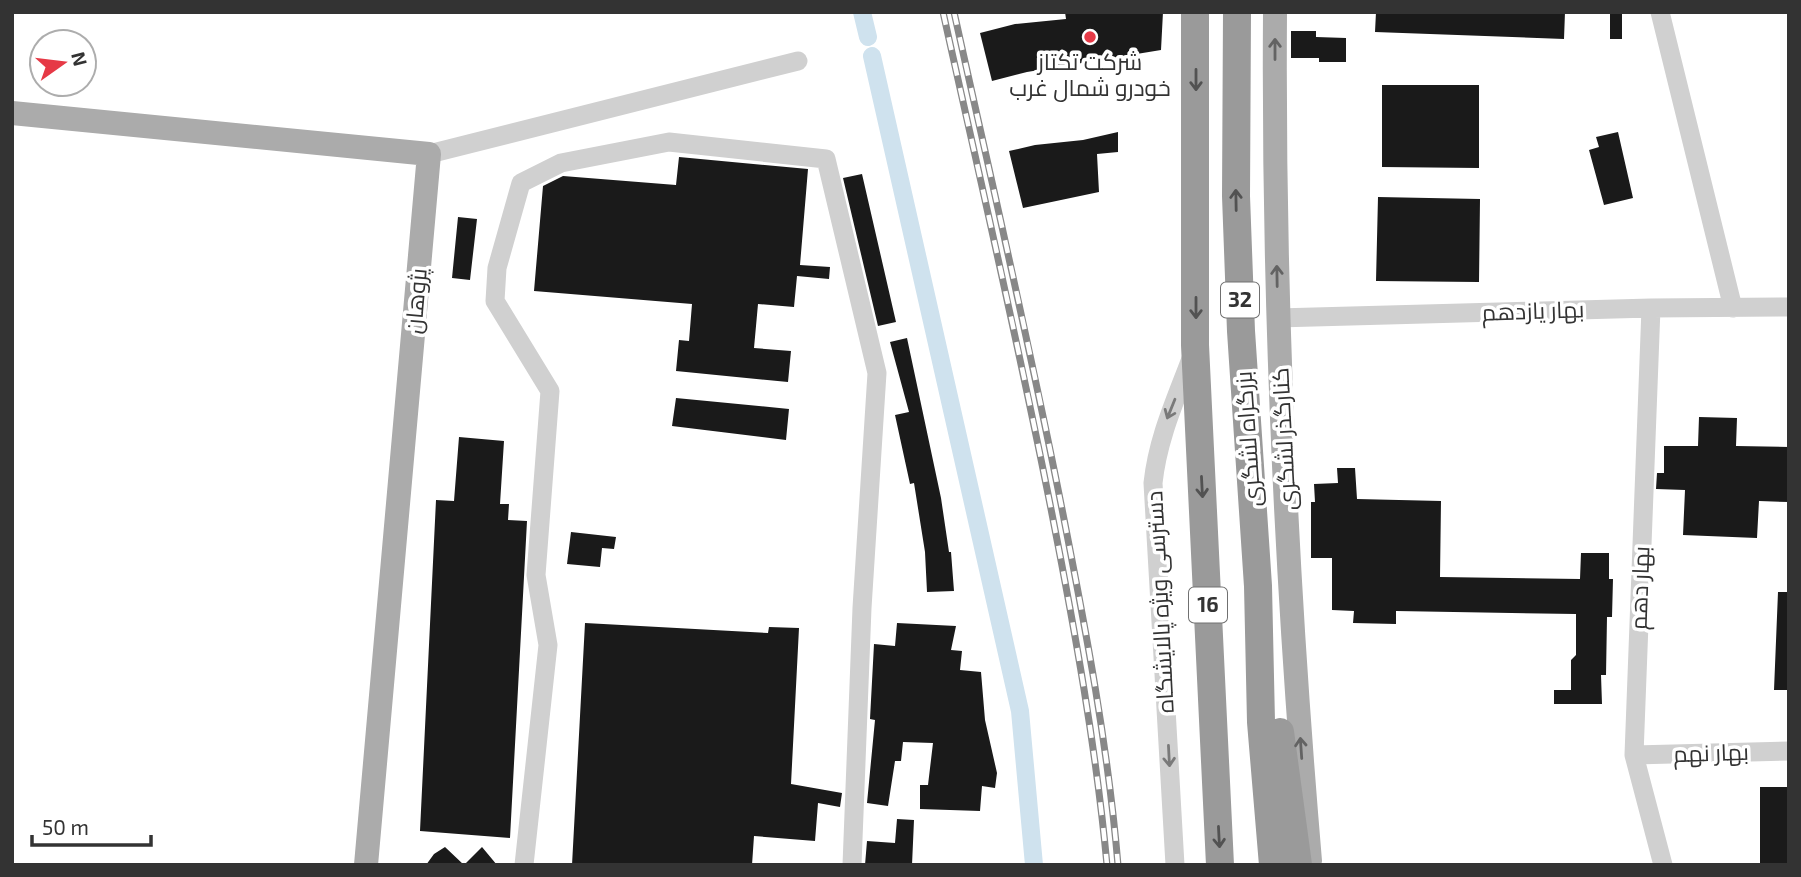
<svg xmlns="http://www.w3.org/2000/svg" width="1801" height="877" viewBox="0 0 1801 877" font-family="'Exo 2',Cairo,sans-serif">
	<rect width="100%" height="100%" fill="#fff"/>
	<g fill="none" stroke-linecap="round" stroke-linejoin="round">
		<!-- canal -->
		<path stroke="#cfe2ee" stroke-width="18" d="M862,12l6,25
			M872,56l148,655 14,154"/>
	</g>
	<!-- building -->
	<path fill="#1a1a1a" d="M1065,12h98l-2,38 -134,22 -35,9 -12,-48 35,-9 51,-5z
		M1376,12h189l-1,27 -189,-7z
		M1610,12h12v27h-12z
		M1291,31h25v6l30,1v24h-27v-4h-28z
		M1382,85h97v83l-97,-1z
		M1118,132v20l-21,2 2,38 -76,16 -14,-57 26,-6 48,-5z
		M1618,132l15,66 -29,7 -15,-55 10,-3 -3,-10z
		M679,157l129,12 -8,96 30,2 -1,12 -32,-3 -3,31 -36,-3 -4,44 37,3 -3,31 -112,-11 3,-31 10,1 3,-37 -158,-13 9,-105 20,-10 113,9z
		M862,174l34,148 -18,4 -35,-148z
		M1378,197l102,2 -1,83 -103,-1z
		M458,217l19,2 -7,61 -18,-2z
		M907,338l34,160 8,54h2l3,39 -27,1 -2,-40 -11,-69 -4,1 -15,-69 14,-3 -19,-70z
		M676,398l113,11 -3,31 -114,-14z
		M1699,417l38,1 -1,28 53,1v55l-30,-1 -2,37 -74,-3 2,-45 -29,-1 1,-16h7v-27h34z
		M459,437l45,4 -4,63h9l-1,16 19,1 -17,317 -90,-7 16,-331 18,1z
		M1337,468h18l2,31 84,2 -1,76 140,2 1,-26h28v26h4l-1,38h-5l-1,58h-5l1,29h-48v-14h17v-30l5,-5v-41l-180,-3v13l-43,-1 1,-12 -22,-1v-52h-21v-56h4l-1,-18 24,-1z
		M571,532l45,5 -2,12 -12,-1 -2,19 -33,-3z
		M1778,592h11v98h-15z
		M585,623l183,10 1,-6 30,1 -8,156 51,9 -2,14 -22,-4 -3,38 -61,-5 -2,29h-180z
		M897,623l59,3 -5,24 11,1 -2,19 21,2 4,48 12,53 -2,15 -13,-2 -2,25 -60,-2v-24h8l5,-42 -30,-1 -2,19h-6l-7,45 -21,-3 8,-83 -5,-1 4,-75 21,2z
		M1760,787h29v78h-29z
		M897,819l17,1 -2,45h-47l2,-24 28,2z
		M445,847l19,18 18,-18 15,18h-71l8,-11z"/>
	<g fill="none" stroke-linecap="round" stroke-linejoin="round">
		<!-- minor -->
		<path stroke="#d0d0d0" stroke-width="19" d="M1660,12l73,296
			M429,154l369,-93
			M1651,308l-17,447 29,110
			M1277,318l374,-10 138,-1
			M1634,755l155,-4
			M524,865l24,-220 -12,-70 14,-184 -55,-90 2,-33 24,-85 40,-20 108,-21 157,17 51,214 -15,235 -10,257
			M1175,865l-22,-382c5,-46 23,-84 39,-127"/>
		<!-- major -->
		<path stroke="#ababab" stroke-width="24" d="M1275,12c-2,283 11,567 35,849
			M12,113l417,41 -63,711"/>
		<!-- highway -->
		<path stroke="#9a9a9a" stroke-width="28" d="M1195,12v333l25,520
			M1237,12l-1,184 5,135 17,255 3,136 12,143
			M1280,732l18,133"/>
		<defs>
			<path id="rail" d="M943,12c37,167 76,334 109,502 23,117 44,233 55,351
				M954,12c37,167 76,334 109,502 23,117 45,232 55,351"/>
		</defs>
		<!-- rail casing -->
		<use href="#rail" stroke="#888" stroke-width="7"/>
		<!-- rail -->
		<use href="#rail" stroke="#fff" stroke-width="4.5" stroke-dasharray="13" stroke-linecap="butt"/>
	</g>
	<!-- one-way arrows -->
	<defs><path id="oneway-shaft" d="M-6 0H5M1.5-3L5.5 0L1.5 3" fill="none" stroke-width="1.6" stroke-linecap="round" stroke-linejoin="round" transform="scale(1.75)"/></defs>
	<g stroke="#636363">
		<use href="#oneway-shaft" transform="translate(1275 49) rotate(-90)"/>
		<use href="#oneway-shaft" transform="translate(1277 276) rotate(-91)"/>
		<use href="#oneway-shaft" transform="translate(1301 748) rotate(-94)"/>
	</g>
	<g stroke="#525252">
		<use href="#oneway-shaft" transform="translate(1196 80) rotate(90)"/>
		<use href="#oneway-shaft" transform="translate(1236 200) rotate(-91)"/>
		<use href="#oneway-shaft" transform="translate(1196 308) rotate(90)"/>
		<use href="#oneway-shaft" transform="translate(1202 487) rotate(87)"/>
		<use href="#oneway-shaft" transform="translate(1219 837) rotate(87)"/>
	</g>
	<g stroke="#7a7a7a">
		<use href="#oneway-shaft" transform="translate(1171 409) rotate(112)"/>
		<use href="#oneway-shaft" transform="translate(1169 756) rotate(87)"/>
	</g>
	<!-- markers -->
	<circle fill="#e63946" stroke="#fff" stroke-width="2.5" cx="1090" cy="37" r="7"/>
	<g text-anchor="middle" stroke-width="7" stroke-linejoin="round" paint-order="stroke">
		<!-- shield labels -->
		<g fill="#fff" stroke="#707070" stroke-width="2">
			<rect x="1221" y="282.5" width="38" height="35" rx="5"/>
			<rect x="1189" y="587.5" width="38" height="35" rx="5"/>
		</g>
		<g font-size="21" font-weight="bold" fill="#333">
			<text x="1240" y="307">32</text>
			<text x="1208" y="612">16</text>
		</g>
		<!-- poi labels -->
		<g font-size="23" fill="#333" stroke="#fff">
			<text x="1090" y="70">شرکت تکتاز<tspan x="1090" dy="26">خودرو شمال غرب</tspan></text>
		</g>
		<!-- street labels -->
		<g font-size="23" fill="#333" stroke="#fff">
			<text transform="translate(416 301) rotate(-85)" y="8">پژوهان</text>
			<text transform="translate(1533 311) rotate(-2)" y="8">بهار یازدهم</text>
			<text transform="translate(1248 439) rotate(-94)" y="8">بزرگراه لشگری</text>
			<text transform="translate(1284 439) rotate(-93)" y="8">کنارگذر لشگری</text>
			<text transform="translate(1640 588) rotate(-88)" y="8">بهار دهم</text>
			<text transform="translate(1160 602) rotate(-93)" y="8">دسترسی ویژه پالایشگاه</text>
			<text transform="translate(1711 753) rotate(-2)" y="8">بهار نهم</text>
		</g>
	</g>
	<!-- border -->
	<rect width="1801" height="877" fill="none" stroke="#333333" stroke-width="28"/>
	<!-- north arrow -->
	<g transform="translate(63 63) rotate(76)"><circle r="33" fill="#ffffff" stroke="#adadad" stroke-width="2"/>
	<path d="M0-5L12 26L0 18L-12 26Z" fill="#e63946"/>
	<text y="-10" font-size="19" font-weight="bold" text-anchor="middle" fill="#333333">N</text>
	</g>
	<!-- scale -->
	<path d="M32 835v10h119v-10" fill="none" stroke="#333333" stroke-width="3.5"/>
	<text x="42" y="835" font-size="21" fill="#333333" stroke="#ffffff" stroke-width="5" paint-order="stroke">50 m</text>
</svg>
